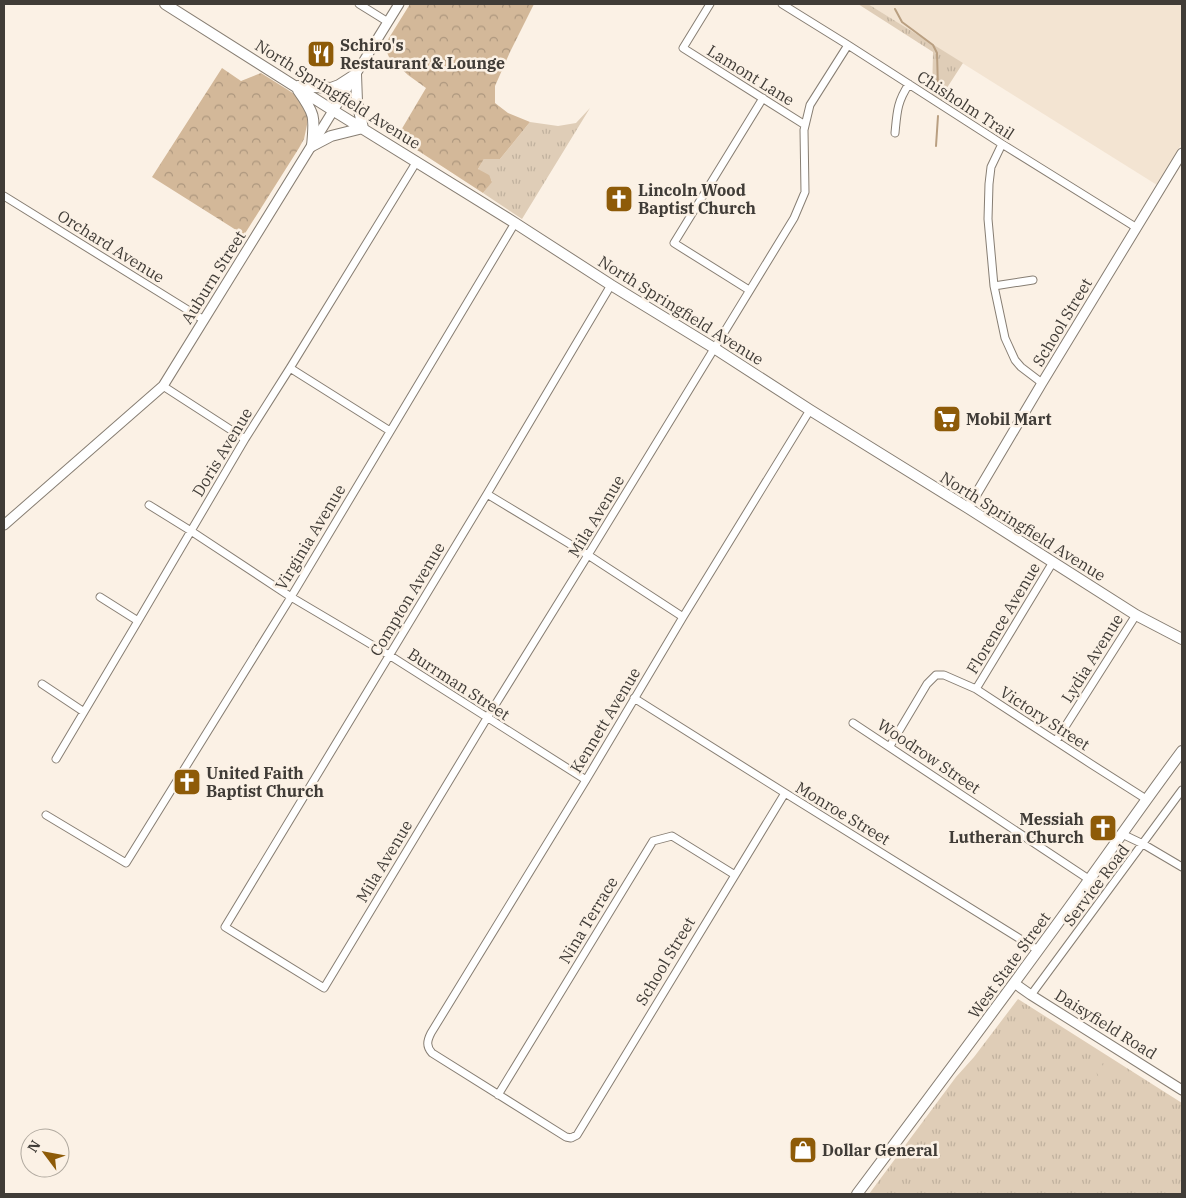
<svg xmlns="http://www.w3.org/2000/svg" width="1186" height="1198" viewBox="0 0 1186 1198" font-family="'IBM Plex Serif',serif">
	<defs>
		<pattern id="grass-tufts" width="24" height="20" patternUnits="userSpaceOnUse" patternTransform="scale(1.25)"><rect width="24" height="20" fill="#dfcdb7"/><path d="M3 7l-1-3M5 7V3M7 7l1-3M15 17l-1-3M17 17v-4M19 17l1-3" fill="none" stroke="#c0b19e"/></pattern>
		<pattern id="forest-crowns" width="20" height="18" patternUnits="userSpaceOnUse" patternTransform="scale(1.25)"><rect width="20" height="18" fill="#d3b899"/><path d="M2 6a3 3 0 1 1 6 0M12 15a3 3 0 1 1 6 0" fill="none" stroke="#ad977e"/></pattern>
		<pattern id="park-crowns" width="20" height="18" patternUnits="userSpaceOnUse" patternTransform="scale(1.25)"><rect width="20" height="18" fill="#dfcdb7"/><path d="M2 6a3 3 0 1 1 6 0M12 15a3 3 0 1 1 6 0" fill="none" stroke="#c0b19e"/></pattern>
	</defs>
	<rect width="100%" height="100%" fill="#fbf1e5"/>
	<!-- built -->
	<path fill="#f3e4d2" d="M868,4h314v139l-25,42z"/>
	<!-- grass -->
	<path fill="url(#grass-tufts)" d="M858,4h10l95,59 -20,31 -1,6 -10,-6 1,-42z
		M590,108l-68,111 -39,-26 9,-12 -14,-12 6,-10h16l30,-37 28,4 18,-3z
		M1018,999l164,104v91h-313l87,-117 18,-20z"/>
	<!-- forest -->
	<path fill="url(#forest-crowns)" d="M410,4h124l-24,48 -15,34v17l13,10 22,9 -30,37h-16l-6,10 11,6 3,7 -9,11 -86,-56 29,-49 -18,-13 -19,-18 -5,-11z
		M222,68l19,13 20,-8 35,22 11,16 1,9 -4,19 -5,9 -55,87 -92,-58z"/>
	<!-- park -->
	<path fill="url(#park-crowns)" d="M1105,1063l9,7 -6,10h-7l-4,-5 -1,-7 4,-4z"/>
	<g fill="none" stroke-linecap="round" stroke-linejoin="round">
		<!-- stream -->
		<path stroke="#b99f81" stroke-width="2" d="M895,9l7,13 31,23 4,8 1,35
			M936,146l2,-30"/>
		<defs>
			<path id="street" d="M359,4l29,18
				M710,4l-27,44 122,77
				M782,4l66,41 154,99 135,84
				M895,133c2,-21 2,-31 14,-49
				M1002,144l-11,23 -2,17 -1,35 6,67 11,52 10,22 6,7 21,16
				M4,196l200,124
				M611,285l-124,209 -262,433 99,61 163,-270 101,-163 206,-337 11,-26 -1,-62 6,-25 38,-60
				M994,286l39,-6
				M749,290l-75,-47 89,-145
				M290,368l100,63
				M163,386l82,53
				M487,494l101,61 95,62
				M149,505l42,26 100,66 98,58 197,125
				M100,597l38,24
				M42,684l42,28
				M976,689l77,-127
				M634,698l151,95 253,157
				M853,723l237,157
				M1056,741l80,-126
				M890,746l37,-62 9,-9h8l32,14 115,75 55,35
				M56,759l82,-138 107,-182 45,-71 127,-207
				M785,793l-208,342 -6,3 -5,-1 -134,-84c-6,-7 -5,-12 -1,-20l155,-253 97,-163 127,-207
				M46,815l80,48 165,-266 224,-374
				M1122,834l21,10 39,23
				M1031,995l151,-205
				M498,1095l155,-254 19,-5 63,39"/>
			<path id="secondary" d="M968,508l74,-125 140,-230
				M4,525l159,-139 236,-382
				M1014,983l17,12 151,95"/>
			<path id="primary" d="M165,4l169,107 181,112 96,62 103,63 96,62 158,98 168,107 46,24
				M298,86l33,2 8,-3 17,-11
				M298,90c17,24 17,26 14,56
				M312,146l19,-10 32,-8 -6,-26 -1,-28
				M857,1194c78,-104 156,-208 232,-314 31,-43 61,-86 93,-129"/>
		</defs>
		<!-- street casing -->
		<use href="#street" stroke="#877e73" stroke-width="9"/>
		<!-- secondary casing -->
		<use href="#secondary" stroke="#877e73" stroke-width="11"/>
		<!-- primary casing -->
		<use href="#primary" stroke="#877e73" stroke-width="12"/>
		<!-- street -->
		<use href="#street" stroke="#fff" stroke-width="7"/>
		<!-- secondary -->
		<use href="#secondary" stroke="#fff" stroke-width="9"/>
		<!-- primary -->
		<use href="#primary" stroke="#fff" stroke-width="10"/>
	</g>
	<!-- icons -->
	<defs>
		<symbol id="restaurant-square" viewBox="-11 -11 22 22"><rect x="-9" y="-9" width="18" height="18" rx="4" fill="#8e5b08" stroke="#fbf1e5"/><path d="M-5-6h1v4h1v-4h1v4h1v-4h1v5L-1.5 .5V6h-2V.5L-5-1ZM5-6V6H3V1.5H1.5Q1.5-4 5-6Z" fill="#fff"/></symbol>
		<symbol id="church-square" viewBox="-11 -11 22 22"><rect x="-9" y="-9" width="18" height="18" rx="4" fill="#8e5b08" stroke="#fbf1e5"/><path d="M-1.2-6h2.4v3.5h3.3v2.4h-3.3V6h-2.4V-.1h-3.3v-2.4h3.3Z" fill="#fff"/></symbol>
		<symbol id="supermarket-square" viewBox="-11 -11 22 22"><rect x="-9" y="-9" width="18" height="18" rx="4" fill="#8e5b08" stroke="#fbf1e5"/><path d="M-6-5.5h2.5l.6 2H6L4.5 2H-2.5L-4.4-4H-6ZM-1.5 3.2a1.3 1.3 0 1 0 .1 0ZM3 3.2a1.3 1.3 0 1 0 .1 0Z" fill="#fff"/></symbol>
		<symbol id="shop-square" viewBox="-11 -11 22 22"><rect x="-9" y="-9" width="18" height="18" rx="4" fill="#8e5b08" stroke="#fbf1e5"/><path d="M-5-2.5h2.3a2.7 3.5 0 0 1 5.4 0H5L5.5 6h-11ZM-1.5-2.5h3a1.5 2.3 0 0 0-3 0Z" fill="#fff"/></symbol>
	</defs>
	<g fill-rule="evenodd">
		<use href="#restaurant-square" x="305" y="38" width="32" height="32"/>
		<use href="#church-square" x="603" y="183" width="32" height="32"/>
		<use href="#supermarket-square" x="931" y="403" width="32" height="32"/>
		<use href="#church-square" x="171" y="766" width="32" height="32"/>
		<use href="#church-square" x="1087" y="812" width="32" height="32"/>
		<use href="#shop-square" x="787" y="1134" width="32" height="32"/>
	</g>
	<g text-anchor="middle" stroke-width="5" stroke-linejoin="round" paint-order="stroke">
		<!-- poi labels -->
		<g font-size="16" font-weight="bold" fill="#403c37" stroke="#fbf1e5" text-anchor="start">
			<text x="340" y="51">Schiro's<tspan x="340" dy="18">Restaurant &amp; Lounge</tspan></text>
			<text x="638" y="196">Lincoln Wood<tspan x="638" dy="18">Baptist Church</tspan></text>
			<text x="966" y="425">Mobil Mart</text>
			<text x="206" y="779">United Faith<tspan x="206" dy="18">Baptist Church</tspan></text>
			<text x="1084" y="825" text-anchor="end">Messiah<tspan x="1084" dy="18">Lutheran Church</tspan></text>
			<text x="822" y="1156">Dollar General</text>
		</g>
		<!-- street labels -->
		<g font-size="16" fill="#403c37" stroke="#fbf1e5">
			<text transform="translate(751 75) rotate(32)" y="6">Lamont Lane</text>
			<text transform="translate(338 94) rotate(32)" y="6">North Springfield Avenue</text>
			<text transform="translate(966 105) rotate(33)" y="6">Chisholm Trail</text>
			<text transform="translate(111 246) rotate(32)" y="6">Orchard Avenue</text>
			<text transform="translate(213 277) rotate(-58)" y="6">Auburn Street</text>
			<text transform="translate(681 310) rotate(32)" y="6">North Springfield Avenue</text>
			<text transform="translate(1062 322) rotate(-59)" y="6">School Street</text>
			<text transform="translate(222 452) rotate(-59)" y="6">Doris Avenue</text>
			<text transform="translate(596 516) rotate(-59)" y="6">Mila Avenue</text>
			<text transform="translate(1023 526) rotate(32)" y="6">North Springfield Avenue</text>
			<text transform="translate(310 537) rotate(-59)" y="6">Virginia Avenue</text>
			<text transform="translate(407 599) rotate(-59)" y="6">Compton Avenue</text>
			<text transform="translate(1003 618) rotate(-59)" y="6">Florence Avenue</text>
			<text transform="translate(1092 658) rotate(-58)" y="6">Lydia Avenue</text>
			<text transform="translate(459 684) rotate(33)" y="6">Burrman Street</text>
			<text transform="translate(1045 718) rotate(33)" y="6">Victory Street</text>
			<text transform="translate(605 720) rotate(-59)" y="6">Kennett Avenue</text>
			<text transform="translate(929 756) rotate(34)" y="6">Woodrow Street</text>
			<text transform="translate(843 813) rotate(31)" y="6">Monroe Street</text>
			<text transform="translate(384 861) rotate(-59)" y="6">Mila Avenue</text>
			<text transform="translate(1096 885) rotate(-53)" y="6">Service Road</text>
			<text transform="translate(588 920) rotate(-59)" y="6">Nina Terrace</text>
			<text transform="translate(665 961) rotate(-59)" y="6">School Street</text>
			<text transform="translate(1009 965) rotate(-54)" y="6">West State Street</text>
			<text transform="translate(1106 1024) rotate(32)" y="6">Daisyfield Road</text>
		</g>
	</g>
	<!-- border -->
	<rect width="1186" height="1198" fill="none" stroke="#403c37" stroke-width="10"/>
	<!-- north arrow -->
	<g transform="translate(45 1153) rotate(302)"><circle r="24" fill="#fbf1e5" stroke="#b0a99f"/>
	<path d="M0-4L9 19L0 12L-9 19Z" fill="#8e5b08"/>
	<text y="-8" font-size="14" font-weight="bold" text-anchor="middle" fill="#403c37">N</text>
	</g>
</svg>
